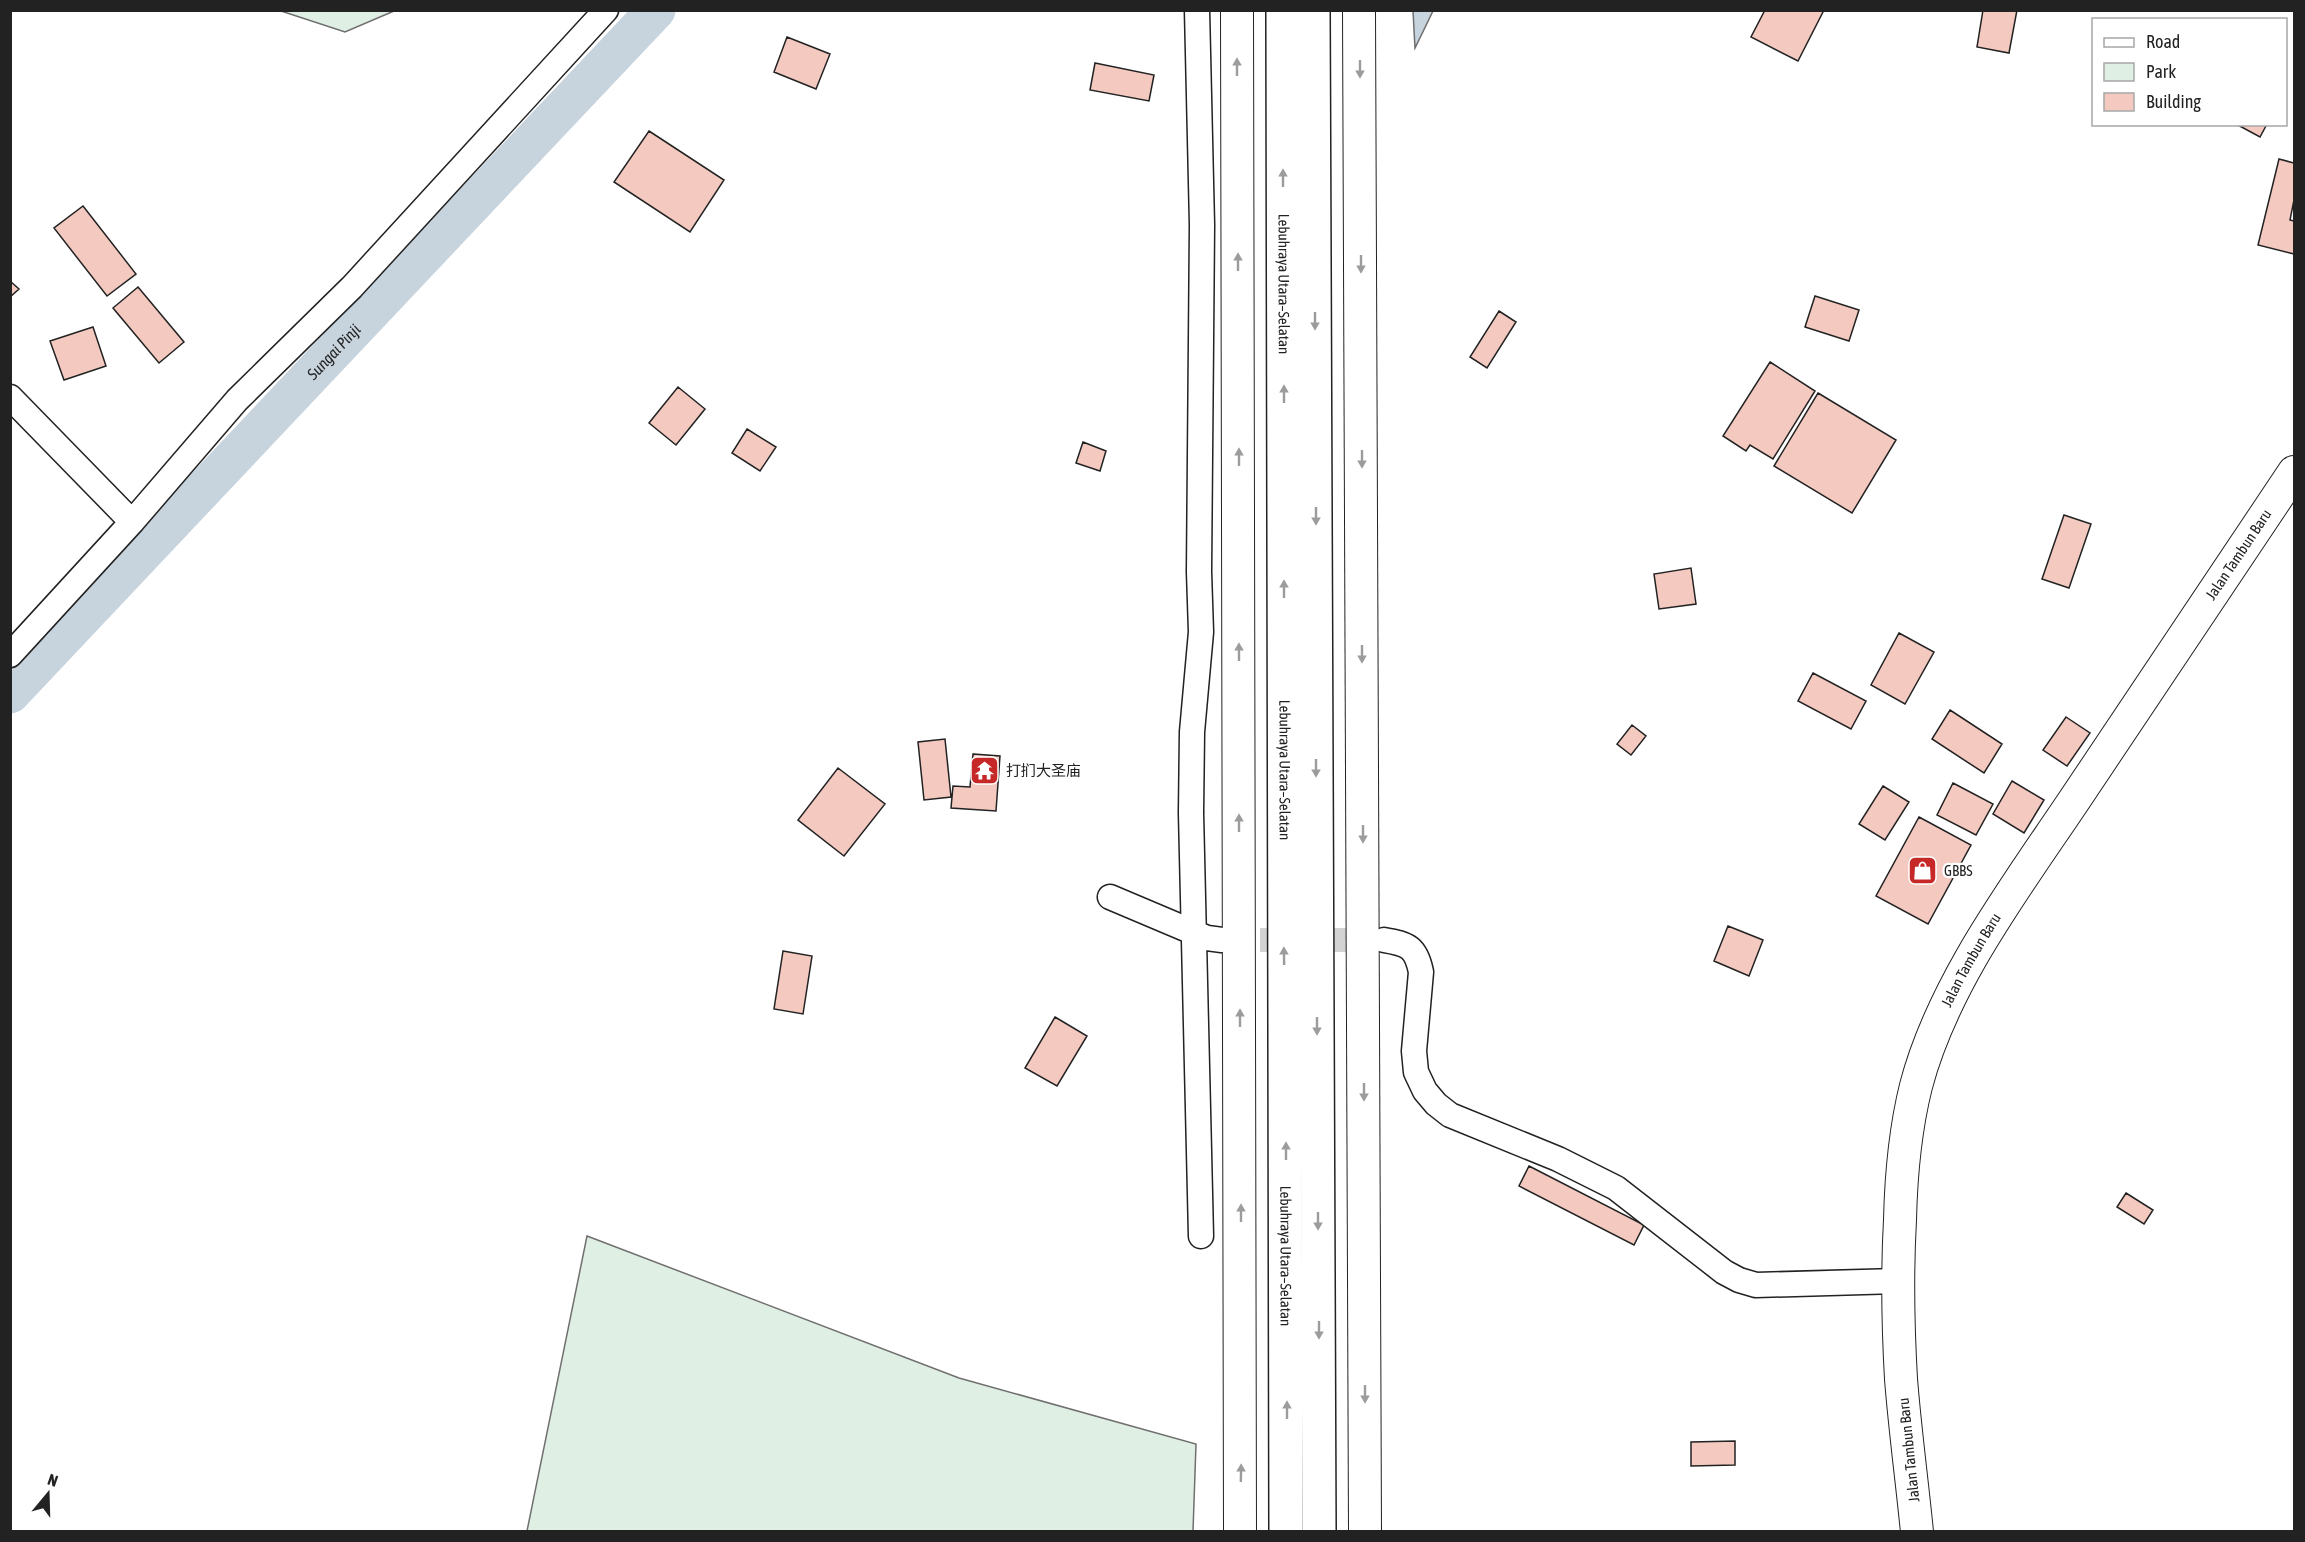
<svg xmlns="http://www.w3.org/2000/svg" width="2305" height="1542" viewBox="0 0 2305 1542" font-family="'Asap Condensed','Noto Sans SC',sans-serif">
	<rect width="100%" height="100%" fill="#fff"/>
	<!-- green -->
	<path fill="#e0efe3" stroke="#6f6f6f" stroke-width="1.5" d="M281,11h113l-49,21z
		M587,1236l372,142 237,66 -3,87h-666z"/>
	<!-- water -->
	<path fill="#c7d3dd" stroke="#6f6f6f" stroke-width="1.5" d="M1413,11h20l-18,37z"/>
	<g fill="none" stroke-linecap="round" stroke-linejoin="round">
		<!-- river -->
		<path stroke="#c7d3dd" stroke-width="39" id="s1" d="M10,694l646,-684"/>
	</g>
	<!-- building -->
	<path fill="#f3c9c0" stroke="#222" stroke-width="1.5" d="M1765,10h59l-26,51 -47,-24z
		M1983,10h34l-8,43 -32,-6z
		M787,37l43,17 -14,35 -42,-17z
		M1095,63l59,12 -5,26 -59,-11z
		M2236,124h31l-7,13z
		M649,131l75,49 -34,52 -76,-50z
		M2279,159l15,4v37l-4,20 4,1v33l-36,-9z
		M83,206l53,68 -29,22 -53,-68z
		M10,281l9,8 -9,8z
		M138,287l46,55 -25,21 -46,-55z
		M1815,296l44,14 -10,31 -44,-14z
		M1499,311l17,11 -29,46 -17,-11z
		M93,327l13,39 -42,14 -14,-39z
		M1770,362l45,29 -42,68 -23,-14 -4,6 -23,-15z
		M678,387l27,22 -29,36 -27,-22z
		M1818,393l78,47 -44,73 -78,-47z
		M747,429l29,18 -16,24 -28,-18z
		M1083,442l23,9 -6,20 -24,-8z
		M2064,515l27,9 -22,64 -27,-9z
		M1691,568l5,36 -37,5 -5,-35z
		M1899,633l35,19 -29,52 -34,-19z
		M1813,673l53,28 -15,28 -53,-28z
		M1950,710l52,34 -18,29 -52,-34z
		M2066,717l24,16 -23,33 -24,-16z
		M1632,725l14,11 -15,19 -14,-11z
		M945,739l6,58 -27,3 -6,-58z
		M973,754l27,2 -4,55 -45,-3 2,-22 17,1z
		M838,768l47,36 -41,52 -46,-36z
		M2012,781l32,19 -20,33 -31,-19z
		M1953,783l40,21 -17,31 -39,-20z
		M1883,786l26,16 -24,38 -26,-16z
		M1919,817l52,28 -43,79 -52,-28z
		M1728,926l35,14 -14,36 -35,-15z
		M783,951l29,5 -9,58 -29,-5z
		M1055,1017l32,19 -30,50 -32,-18z
		M1529,1166l115,59 -10,20 -115,-59z
		M2126,1193l27,17 -9,14 -27,-17z
		M1735,1441v24l-44,1v-24z"/>
	<g fill="none" stroke-linecap="round" stroke-linejoin="round">
		<!-- minor-tunnel -->
		<path stroke="#d3d3d3" stroke-width="24" stroke-dasharray="24 12" stroke-linecap="butt" d="M1224,940h154"/>
		<defs>
			<path id="minor" d="M1197,10l5,215 -3,347 2,60 -9,100 -1,81 10,423
				M10,397l122,125
				M10,655l122,-133 105,-122 115,-113 254,-277
				M1110,897l97,41 15,2
				M1384,940c24,4 32,7 37,32l-7,79 2,21 9,19 11,13 14,11 108,44 58,29 108,84 15,8 17,5 142,-4"/>
			<g id="major">
				<path d="M1237,10l3,1522"/>
				<path d="M1359,10l6,1522"/>
				<path id="s2" d="M1917,1532c-5,-51 -12,-102 -16,-153 -3,-53 -4,-106 -1,-159 1,-44 5,-90 16,-134 27,-103 100,-199 159,-287 73,-109 146,-218 219,-327"/>
			</g>
			<g id="highway">
				<path id="s3" d="M1283,10l3,1522"/>
				<path d="M1313,10l6,1522"/>
			</g>
		</defs>
		<!-- minor casing -->
		<use href="#minor" stroke="#222" stroke-width="27"/>
		<!-- major casing -->
		<use href="#major" stroke="#222" stroke-width="34"/>
		<!-- highway casing -->
		<use href="#highway" stroke="#222" stroke-width="36"/>
		<!-- minor -->
		<use href="#minor" stroke="#fff" stroke-width="24"/>
		<!-- major -->
		<use href="#major" stroke="#fff" stroke-width="32"/>
		<!-- highway -->
		<use href="#highway" stroke="#fff" stroke-width="33"/>
	</g>
	<!-- one-way arrows -->
	<defs><path id="oneway-solid" d="M-6-.8H1V-3.2L6.5 0L1 3.2V.8H-6Z" transform="scale(1.5)"/></defs>
	<g fill="#9c9c9c">
		<use href="#oneway-solid" transform="translate(1237 67) rotate(-90)"/>
		<use href="#oneway-solid" transform="translate(1360 69) rotate(90)"/>
		<use href="#oneway-solid" transform="translate(1283 178) rotate(-90)"/>
		<use href="#oneway-solid" transform="translate(1238 262) rotate(-90)"/>
		<use href="#oneway-solid" transform="translate(1361 264) rotate(90)"/>
		<use href="#oneway-solid" transform="translate(1315 321) rotate(90)"/>
		<use href="#oneway-solid" transform="translate(1284 394) rotate(-90)"/>
		<use href="#oneway-solid" transform="translate(1239 457) rotate(-90)"/>
		<use href="#oneway-solid" transform="translate(1362 459) rotate(90)"/>
		<use href="#oneway-solid" transform="translate(1316 516) rotate(90)"/>
		<use href="#oneway-solid" transform="translate(1284 589) rotate(-90)"/>
		<use href="#oneway-solid" transform="translate(1239 652) rotate(-90)"/>
		<use href="#oneway-solid" transform="translate(1362 654) rotate(90)"/>
		<use href="#oneway-solid" transform="translate(1316 768) rotate(90)"/>
		<use href="#oneway-solid" transform="translate(1239 823) rotate(-90)"/>
		<use href="#oneway-solid" transform="translate(1363 834) rotate(90)"/>
		<use href="#oneway-solid" transform="translate(1284 956) rotate(-91)"/>
		<use href="#oneway-solid" transform="translate(1240 1018) rotate(-90)"/>
		<use href="#oneway-solid" transform="translate(1317 1026) rotate(90)"/>
		<use href="#oneway-solid" transform="translate(1364 1092) rotate(90)"/>
		<use href="#oneway-solid" transform="translate(1286 1151) rotate(-90)"/>
		<use href="#oneway-solid" transform="translate(1241 1213) rotate(-90)"/>
		<use href="#oneway-solid" transform="translate(1318 1221) rotate(90)"/>
		<use href="#oneway-solid" transform="translate(1319 1330) rotate(90)"/>
		<use href="#oneway-solid" transform="translate(1365 1394) rotate(90)"/>
		<use href="#oneway-solid" transform="translate(1287 1410) rotate(-90)"/>
		<use href="#oneway-solid" transform="translate(1241 1473) rotate(-89)"/>
	</g>
	<!-- icons -->
	<defs>
		<symbol id="temple-square" viewBox="-11 -11 22 22"><rect x="-9" y="-9" width="18" height="18" rx="4" fill="#c62828" stroke="#fff"/><path d="M0-6L5-2H3V0L6.5 2.5H4V6H1.5V3h-3V6H-4V2.5H-6.5L-3 0V-2H-5Z" fill="#fff"/></symbol>
		<symbol id="shop-square" viewBox="-11 -11 22 22"><rect x="-9" y="-9" width="18" height="18" rx="4" fill="#c62828" stroke="#fff"/><path d="M-5-2.5h2.3a2.7 3.5 0 0 1 5.4 0H5L5.5 6h-11ZM-1.5-2.5h3a1.5 2.3 0 0 0-3 0Z" fill="#fff"/></symbol>
	</defs>
	<g fill-rule="evenodd">
		<use href="#temple-square" x="968" y="754" width="33" height="33"/>
		<use href="#shop-square" x="1906" y="854" width="33" height="33"/>
	</g>
	<g text-anchor="middle" stroke-width="4.5" stroke-linejoin="round" paint-order="stroke">
		<!-- street labels -->
		<g font-size="15" fill="#222" stroke="#fff">
			<text dy="5" stroke="none"><textPath href="#s3" startOffset="274">Lebuhraya Utara–Selatan</textPath></text>
			<text dy="5" stroke="none"><textPath href="#s2" startOffset="1072">Jalan Tambun Baru</textPath></text>
			<text dy="5" stroke="none"><textPath href="#s3" startOffset="760">Lebuhraya Utara–Selatan</textPath></text>
			<text dy="5" stroke="none"><textPath href="#s2" startOffset="586">Jalan Tambun Baru</textPath></text>
			<text dy="5" stroke="none"><textPath href="#s3" startOffset="1246">Lebuhraya Utara–Selatan</textPath></text>
			<text transform="translate(1909 1450) rotate(-96)" y="5">Jalan Tambun Baru</text>
		</g>
		<!-- poi labels -->
		<g font-size="15" fill="#222" stroke="#fff" text-anchor="start">
			<text x="1006" y="776">打扪大圣庙</text>
			<text x="1944" y="876">GBBS</text>
		</g>
		<!-- water labels -->
		<g font-size="16" font-style="italic" fill="#222" stroke="#fff">
			<text dy="6" stroke="none"><textPath href="#s1" startOffset="471">Sungai Pinji</textPath></text>
		</g>
	</g>
	<!-- border -->
	<rect width="2305" height="1542" fill="none" stroke="#222222" stroke-width="24"/>
	<!-- legend -->
	<rect x="2092" y="18" width="195" height="108" fill="#ffffff" stroke="#a7a7a7" stroke-width="1.5"/>
	<rect x="2104" y="38" width="30" height="9" fill="#ffffff" stroke="#a7a7a7" stroke-width="1.5"/>
	<text x="2146" y="48" font-size="18" fill="#222222">Road</text>
	<rect x="2104" y="63" width="30" height="18" fill="#e0efe3" stroke="#a7a7a7" stroke-width="1.5"/>
	<text x="2146" y="78" font-size="18" fill="#222222">Park</text>
	<rect x="2104" y="93" width="30" height="18" fill="#f3c9c0" stroke="#a7a7a7" stroke-width="1.5"/>
	<text x="2146" y="108" font-size="18" fill="#222222">Building</text>
	<!-- north arrow -->
	<g transform="translate(48 1494) rotate(19)" stroke="#ffffff" stroke-width="4.5" paint-order="stroke">
	<path d="M0-4.5L10 22L0 15L-10 22Z" fill="#222222"/>
	<text y="-9" font-size="16" font-weight="bold" text-anchor="middle" fill="#222222">N</text>
	</g>
</svg>
